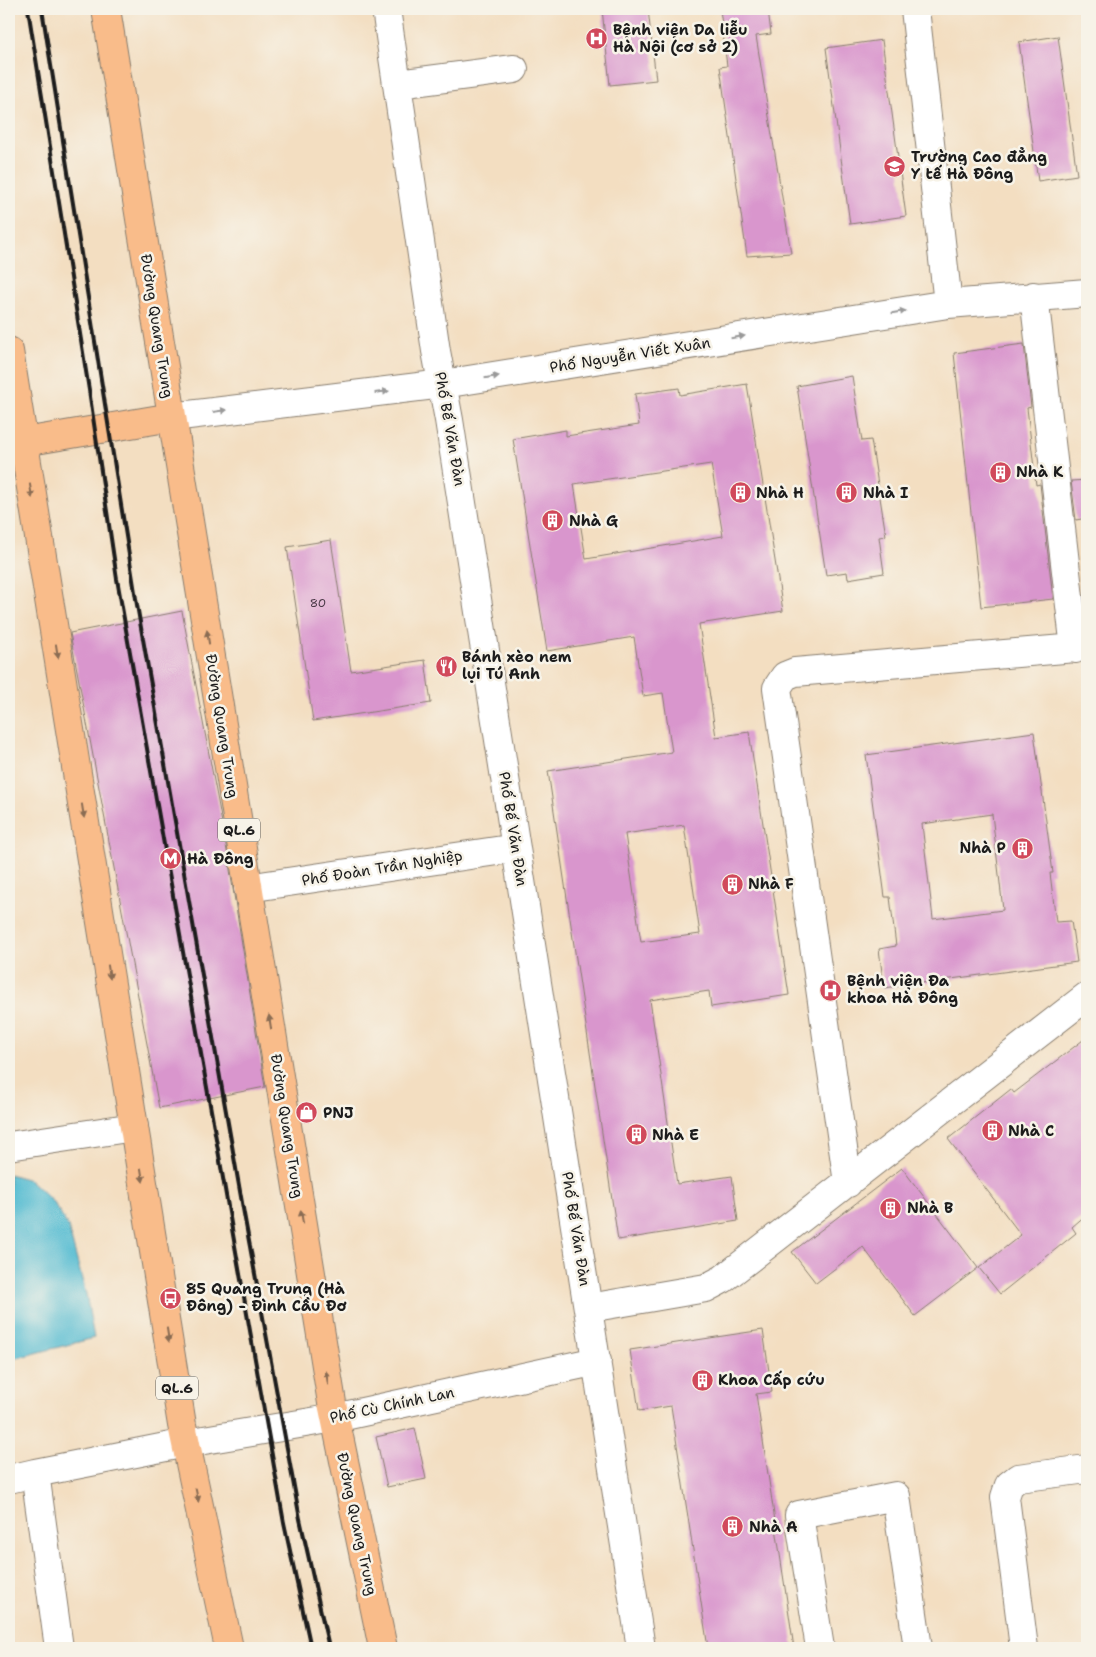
<svg xmlns="http://www.w3.org/2000/svg" width="1096" height="1657" viewBox="0 0 1096 1657" font-family="'Shantell Sans',sans-serif">
	<rect width="100%" height="100%" fill="#f7f3e8"/>
	<filter id="ink" filterUnits="userSpaceOnUse"><feTurbulence type="fractalNoise" baseFrequency=".02" numOctaves="2"/><feDisplacementMap in="SourceGraphic" scale="10" xChannelSelector="R" yChannelSelector="G"/><feConvolveMatrix kernelMatrix="1 2 1 2 8 2 1 2 1" color-interpolation-filters="sRGB"/></filter>
	<filter id="wash" filterUnits="userSpaceOnUse"><feTurbulence type="fractalNoise" baseFrequency=".0096" numOctaves="4" result="noise"/><feDisplacementMap in="SourceGraphic" scale="20" xChannelSelector="R" yChannelSelector="G"/><feGaussianBlur stdDeviation="1.12" result="paint"/><feColorMatrix in="noise" values="0 0 0 0 0 0 0 0 0 0 0 0 0 0 0 0 0 1.4 0 .05"/><feComposite in="paint" operator="in"/></filter>
	<g filter="url(#wash)">
		<rect width="100%" height="100%" fill="#f3dec1"/>
		<!-- water -->
		<path fill="#55bcd2" stroke="#386c77" d="M9,1174l21,6 24,23 14,24 18,67 8,44 -85,22z"/>
		<g id="blocks">
			<!-- building -->
			<path fill="#d996cd" fill-rule="evenodd" d="M602,9h46l8,71 -46,5z
				M720,9h48l3,25 -15,2 35,217 -44,3 -27,-189 7,-1z
				M1058,36l19,139 -39,6 -19,-139z
				M882,40l24,176 -56,8 -24,-176z
				M1024,344l7,63 -4,1 9,77 4,-1 13,115 -72,8 -27,-254z
				M852,376l10,65 9,-1 15,96 -7,1 5,36 -36,6 -1,-7 -21,3 -29,-189z
				M747,384l36,227 -84,13 17,113 33,-5 40,263 -78,12 -2,-16 -59,9 27,184 55,-8 6,45 -120,19 -70,-469 124,-19 -9,-59 -20,3 -9,-59 -87,14 -34,-212 53,-9v6l73,-11 -4,-31 44,-6 1,7zM711,464l12,72 -137,23 -12,-75zM684,825l16,109 -59,8 -16,-108z
				M1087,480v38l-11,2 -5,-39z
				M331,540l20,131 74,-11 6,43 -118,18 -26,-174z
				M182,611l43,228 40,248 -106,21 -89,-475z
				M1034,732l19,141h-3l6,49 15,-1 6,41 -193,26 -5,-39 17,-3 -6,-49h-5l-19,-142zM992,814l11,96 -70,9 -11,-95z
				M1087,1037v177l-15,13 4,6 -76,61 -21,-26 42,-33 -73,-96 63,-50 3,4z
				M902,1168l76,100 -63,48 -52,-69 -47,36 -24,-31z
				M763,1330l9,62 -16,2 38,254h-86l-37,-242 -32,5 -9,-61z
				M415,1428l11,51 -39,8 -11,-50z"/>
		</g>
	</g>
	<g filter="url(#ink)">
		<use href="#blocks" fill-opacity="0" stroke="#887d6e" stroke-width="1"/>
		<g fill="none" stroke-linecap="round" stroke-linejoin="round">
			<defs>
				<path id="minor" d="M386,9l50,342 13,69 192,1228
					M915,9l33,295
					M398,84l116,-15
					M1034,296l41,353
					M172,417l271,-33 505,-80 139,-11
					M248,888l268,-40
					M9,1146l125,-19
					M848,1183l-71,-495 8,-12 10,-4 292,-25
					M589,1308l117,-20 17,-9 364,-283
					M9,1479l26,-6
					M59,1648l-24,-175 151,-30 149,-25 262,-57
					M820,1648l-21,-133 97,-19 22,152
					M1024,1648l-19,-151 4,-12 9,-7 69,-9"/>
				<path id="highway" d="M106,9l226,1394 51,245
					M9,351l173,1074 47,223
					M24,442l148,-25"/>
			</defs>
			<!-- minor casing -->
			<use href="#minor" stroke="#887d6e" stroke-width="30"/>
			<!-- highway casing -->
			<use href="#highway" stroke="#887d6e" stroke-width="30"/>
			<!-- minor -->
			<use href="#minor" stroke="#fff" stroke-width="28"/>
			<!-- highway -->
			<use href="#highway" stroke="#f9bc8a" stroke-width="28"/>
			<!-- rail -->
			<path stroke="#1c1c1c" stroke-width="4" d="M28,9l61,381 28,189 167,944 27,125
				M42,9l95,596 107,609 56,305 29,129"/>
		</g>
		<!-- one-way arrows -->
		<defs><path id="oneway-solid" d="M-6-.8H1V-3.2L6.5 0L1 3.2V.8H-6Z" transform="scale(1.25)"/></defs>
		<g fill="#999">
			<use href="#oneway-solid" transform="translate(899 312) rotate(-9)"/>
			<use href="#oneway-solid" transform="translate(738 337) rotate(-9)"/>
			<use href="#oneway-solid" transform="translate(492 377) rotate(-9)"/>
			<use href="#oneway-solid" transform="translate(382 392) rotate(-7)"/>
			<use href="#oneway-solid" transform="translate(220 411) rotate(-7)"/>
		</g>
		<g fill="#8a6c53">
			<use href="#oneway-solid" transform="translate(31 491) rotate(81)"/>
			<use href="#oneway-solid" transform="translate(208 637) rotate(-99)"/>
			<use href="#oneway-solid" transform="translate(57 651) rotate(81)"/>
			<use href="#oneway-solid" transform="translate(83 811) rotate(81)"/>
			<use href="#oneway-solid" transform="translate(109 972) rotate(81)"/>
			<use href="#oneway-solid" transform="translate(270 1022) rotate(-99)"/>
			<use href="#oneway-solid" transform="translate(142 1175) rotate(81)"/>
			<use href="#oneway-solid" transform="translate(302 1217) rotate(-99)"/>
			<use href="#oneway-solid" transform="translate(168 1335) rotate(81)"/>
			<use href="#oneway-solid" transform="translate(327 1378) rotate(-99)"/>
			<use href="#oneway-solid" transform="translate(197 1495) rotate(78)"/>
		</g>
	</g>
	<!-- icons -->
	<defs>
		<symbol id="hospital-disc" viewBox="-11 -11 22 22"><circle r="9.5" fill="#d1495b" stroke="#f7f3e8"/><path d="M-5-5h3v3.5h4V-5h3V5h-3V1.5h-4V5h-3Z" fill="#fff"/></symbol>
		<symbol id="university-disc" viewBox="-11 -11 22 22"><circle r="9.5" fill="#d1495b" stroke="#f7f3e8"/><path d="M0-5L7-2L0 1L-7-2ZM-4 1L0 2.5L4 1V4Q0 6-4 4Z" fill="#fff"/></symbol>
		<symbol id="building-disc" viewBox="-11 -11 22 22"><circle r="9.5" fill="#d1495b" stroke="#f7f3e8"/><path d="M-4-6H4V6H1V3H-1V6H-4ZM-2.5-4.3h1.7v1.8h-1.7ZM.8-4.3h1.7v1.8H.8ZM-2.5-1h1.7V.8h-1.7ZM.8-1h1.7V.8H.8Z" fill="#fff"/></symbol>
		<symbol id="restaurant-disc" viewBox="-11 -11 22 22"><circle r="9.5" fill="#d1495b" stroke="#f7f3e8"/><path d="M-5-6h1v4h1v-4h1v4h1v-4h1v5L-1.5 .5V6h-2V.5L-5-1ZM5-6V6H3V1.5H1.5Q1.5-4 5-6Z" fill="#fff"/></symbol>
		<symbol id="metro-disc" viewBox="-11 -11 22 22"><circle r="9.5" fill="#d1495b" stroke="#f7f3e8"/><path d="M-5.5 5V-5H-3L0 0L3-5H5.5V5H3V-.5L0 4L-3-.5V5Z" fill="#fff"/></symbol>
		<symbol id="shop-disc" viewBox="-11 -11 22 22"><circle r="9.5" fill="#d1495b" stroke="#f7f3e8"/><path d="M-5-2.5h2.3a2.7 3.5 0 0 1 5.4 0H5L5.5 6h-11ZM-1.5-2.5h3a1.5 2.3 0 0 0-3 0Z" fill="#fff"/></symbol>
		<symbol id="bus-disc" viewBox="-11 -11 22 22"><circle r="9.5" fill="#d1495b" stroke="#f7f3e8"/><path d="M-5-6H5V4H4V6H2V4H-2V6H-4V4H-5ZM-3.5-4V0h7V-4ZM-3.5 1.2v1.5H-2V1.2ZM2 1.2v1.5H3.5V1.2Z" fill="#fff"/></symbol>
	</defs>
	<g fill-rule="evenodd">
		<use href="#hospital-disc" x="584" y="26" width="25" height="25"/>
		<use href="#university-disc" x="882" y="154" width="25" height="25"/>
		<use href="#building-disc" x="988" y="460" width="25" height="25"/>
		<use href="#building-disc" x="728" y="480" width="25" height="25"/>
		<use href="#building-disc" x="834" y="480" width="25" height="25"/>
		<use href="#building-disc" x="540" y="508" width="25" height="25"/>
		<use href="#restaurant-disc" x="434" y="654" width="25" height="25"/>
		<use href="#building-disc" x="1010" y="836" width="25" height="25"/>
		<use href="#metro-disc" x="158" y="846" width="25" height="25"/>
		<use href="#building-disc" x="720" y="872" width="25" height="25"/>
		<use href="#hospital-disc" x="818" y="978" width="25" height="25"/>
		<use href="#shop-disc" x="294" y="1100" width="25" height="25"/>
		<use href="#building-disc" x="980" y="1118" width="25" height="25"/>
		<use href="#building-disc" x="624" y="1122" width="25" height="25"/>
		<use href="#building-disc" x="878" y="1196" width="25" height="25"/>
		<use href="#bus-disc" x="158" y="1286" width="25" height="25"/>
		<use href="#building-disc" x="690" y="1368" width="25" height="25"/>
		<use href="#building-disc" x="720" y="1514" width="25" height="25"/>
	</g>
	<g text-anchor="middle" stroke-width="5" stroke-linejoin="round" paint-order="stroke">
		<!-- number labels -->
		<g font-size="12" fill="#4b3a48">
			<text x="318" y="607">80</text>
		</g>
		<!-- shield labels -->
		<g fill="#f7f3e8" stroke="#5e5c59" stroke-width="1">
			<rect x="218" y="818.5" width="42" height="23" rx="4"/>
			<rect x="156" y="1376.5" width="42" height="23" rx="4"/>
		</g>
		<g font-size="14" font-weight="bold" fill="#1c1c1c">
			<text x="239" y="835">QL.6</text>
			<text x="177" y="1393">QL.6</text>
		</g>
		<!-- poi labels -->
		<g font-size="15" font-weight="bold" fill="#1c1c1c" stroke="#f7f3e8" text-anchor="start">
			<text x="613" y="35">Bệnh viện Da liễu<tspan x="613" dy="17">Hà Nội (cơ sở 2)</tspan></text>
			<text x="911" y="162">Trường Cao đẳng<tspan x="911" dy="17">Y tế Hà Đông</tspan></text>
			<text x="1016" y="477">Nhà K</text>
			<text x="756" y="498">Nhà H</text>
			<text x="863" y="498">Nhà I</text>
			<text x="569" y="526">Nhà G</text>
			<text x="462" y="662">Bánh xèo nem<tspan x="462" dy="17">lụi Tú Anh</tspan></text>
			<text x="1006" y="853" text-anchor="end">Nhà P</text>
			<text x="187" y="864">Hà Đông</text>
			<text x="748" y="889">Nhà F</text>
			<text x="847" y="986">Bệnh viện Đa<tspan x="847" dy="17">khoa Hà Đông</tspan></text>
			<text x="323" y="1118">PNJ</text>
			<text x="1008" y="1136">Nhà C</text>
			<text x="652" y="1140">Nhà E</text>
			<text x="907" y="1213">Nhà B</text>
			<text x="186" y="1294">85 Quang Trung (Hà<tspan x="186" dy="17">Đông) - Đình Cầu Đơ</tspan></text>
			<text x="718" y="1385">Khoa Cấp cứu</text>
			<text x="749" y="1532">Nhà A</text>
		</g>
		<!-- street labels -->
		<g font-size="15" fill="#1c1c1c" stroke="#f7f3e8">
			<text transform="translate(157 326) rotate(81)" y="5">Đường Quang Trung</text>
			<text transform="translate(630 355) rotate(-9)" y="5">Phố Nguyễn Viết Xuân</text>
			<text transform="translate(450 429) rotate(80)" y="5">Phố Bế Văn Đàn</text>
			<text transform="translate(222 726) rotate(81)" y="5">Đường Quang Trung</text>
			<text transform="translate(513 829) rotate(81)" y="5">Phố Bế Văn Đàn</text>
			<text transform="translate(382 868) rotate(-9)" y="5">Phố Đoàn Trần Nghiệp</text>
			<text transform="translate(287 1126) rotate(81)" y="5">Đường Quang Trung</text>
			<text transform="translate(576 1229) rotate(81)" y="5">Phố Bế Văn Đàn</text>
			<text transform="translate(392 1405) rotate(-12)" y="5">Phố Cù Chính Lan</text>
			<text transform="translate(357 1524) rotate(78)" y="5">Đường Quang Trung</text>
		</g>
	</g>
	<!-- margin -->
	<rect width="1096" height="1657" fill="none" stroke="#f7f3e8" stroke-width="30"/>
</svg>
